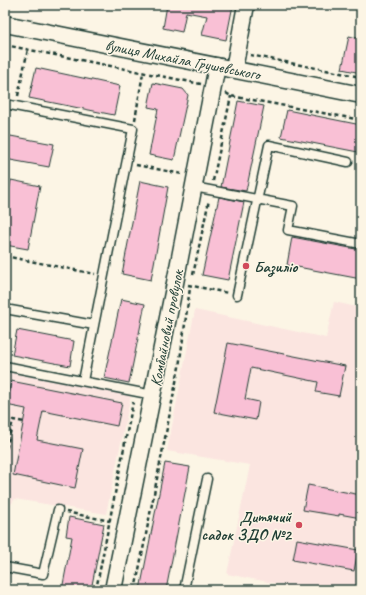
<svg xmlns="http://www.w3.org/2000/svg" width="366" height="595" viewBox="0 0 366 595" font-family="Caveat,sans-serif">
	<rect width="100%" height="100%" fill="#fcf5e5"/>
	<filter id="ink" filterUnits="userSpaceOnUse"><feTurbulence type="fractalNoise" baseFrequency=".025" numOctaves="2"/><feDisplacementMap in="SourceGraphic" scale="8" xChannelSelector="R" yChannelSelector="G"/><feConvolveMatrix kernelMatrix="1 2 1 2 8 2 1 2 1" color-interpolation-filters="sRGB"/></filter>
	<g filter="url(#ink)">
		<!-- built -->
		<path fill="#fbe5e0" d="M334,302l27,6v282h-53l-81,-16 23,-109 -83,-14 28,-141 131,28z
			M5,372l126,23 -25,119 -91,-15 -10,13z"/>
		<!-- building -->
		<path fill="#f9c0d5" stroke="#1f3d34" d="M167,5h66l-7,35 -24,-5 5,-19 -21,-4 -4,20 -19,-4z
			M349,36l12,3v34l-19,-4z
			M36,68l84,18 -6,29 -85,-17z
			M153,83l30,6 5,6 -14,65 -25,-5 9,-46 -10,-2z
			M238,101l26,5 -18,85 -25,-4z
			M287,110l74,15v11l-3,16 -77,-15z
			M5,135l49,9 -5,23 -44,-8z
			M11,180l29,6 -12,63 -23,-4v-33z
			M140,181l28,6 -17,93 -29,-6z
			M219,197l25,5 -16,78 -26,-5z
			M292,237l69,13v29l-74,-14z
			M121,299l24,5 -16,79 -25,-5z
			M17,330l57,11 -4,25 -58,-11z
			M228,343l117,23 -6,30 -23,-4 2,-10 -67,-14 -6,31 14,3 -3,18 -42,-8z
			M11,381l111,22 -5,23 -74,-15 -6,29 46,9 -8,39 -62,-13 13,-66 -20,-4z
			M165,463l25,4 -24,123h-26z
			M308,485l53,10v23l-22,-4v2l-36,-6z
			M69,517l35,7 -13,66h-29l10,-53 -6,-1z
			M297,539l61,11 -4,21 -61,-11z"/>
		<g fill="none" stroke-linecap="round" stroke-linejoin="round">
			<defs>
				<path id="lane" d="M5,104l128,25 -50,252
					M194,187l99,19 -5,24 73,14
					M237,295l32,-150 79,17
					M5,309l89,16
					M5,366l148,29
					M5,567l38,7 15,-64
					M184,590l23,-111"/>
				<path id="street" d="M5,24l356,71
					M234,69l12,-64
					M113,590l62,-307 42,-217"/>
			</defs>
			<!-- lane casing -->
			<use href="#lane" stroke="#1f3d34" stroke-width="11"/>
			<!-- street casing -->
			<use href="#street" stroke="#1f3d34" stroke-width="19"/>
			<!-- path -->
			<path stroke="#1f3d34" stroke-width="2.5" stroke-dasharray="4 3" stroke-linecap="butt" d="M5,45l196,39
				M250,55l111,22
				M226,93l5,3 130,24
				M18,96l10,-47
				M135,120l8,-47
				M136,165l46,9
				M213,181l18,-85
				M5,256l90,18
				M193,275l16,-75
				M188,285l40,8
				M5,455l8,-35 11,2
				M66,512l44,9
				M96,590l37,-188
				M135,590l44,-223 11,-79"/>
			<!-- lane -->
			<use href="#lane" stroke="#fcf5e5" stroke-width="8"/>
			<!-- street -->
			<use href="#street" stroke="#fcf5e5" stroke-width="16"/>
		</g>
	</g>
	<!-- markers -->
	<g fill="#d1495b" stroke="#fcf5e5" stroke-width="1.5">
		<circle cx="246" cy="266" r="4"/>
		<circle cx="299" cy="525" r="4"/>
	</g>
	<g text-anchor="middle" stroke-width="3" stroke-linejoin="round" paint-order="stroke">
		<!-- street labels -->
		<g font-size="16" fill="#1f3d34" stroke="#fcf5e5">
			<text transform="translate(183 59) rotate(11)" y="6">вулиця Михайла Грушевського</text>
			<text transform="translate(166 328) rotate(-79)" y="6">Комбайновий провулок</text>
		</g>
		<!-- poi labels -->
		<g font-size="16" font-weight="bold" fill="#1f3d34" stroke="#fcf5e5" text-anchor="start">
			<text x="254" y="272">Базиліо</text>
			<text x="291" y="522" text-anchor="end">Дитячий<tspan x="291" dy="18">садок ЗДО №2</tspan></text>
		</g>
	</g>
	<!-- margin -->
	<rect width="366" height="595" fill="none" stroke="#fcf5e5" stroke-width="20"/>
	<rect x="10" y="10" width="346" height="575" fill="none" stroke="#1f3d34" stroke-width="1.5" filter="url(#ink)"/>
</svg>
